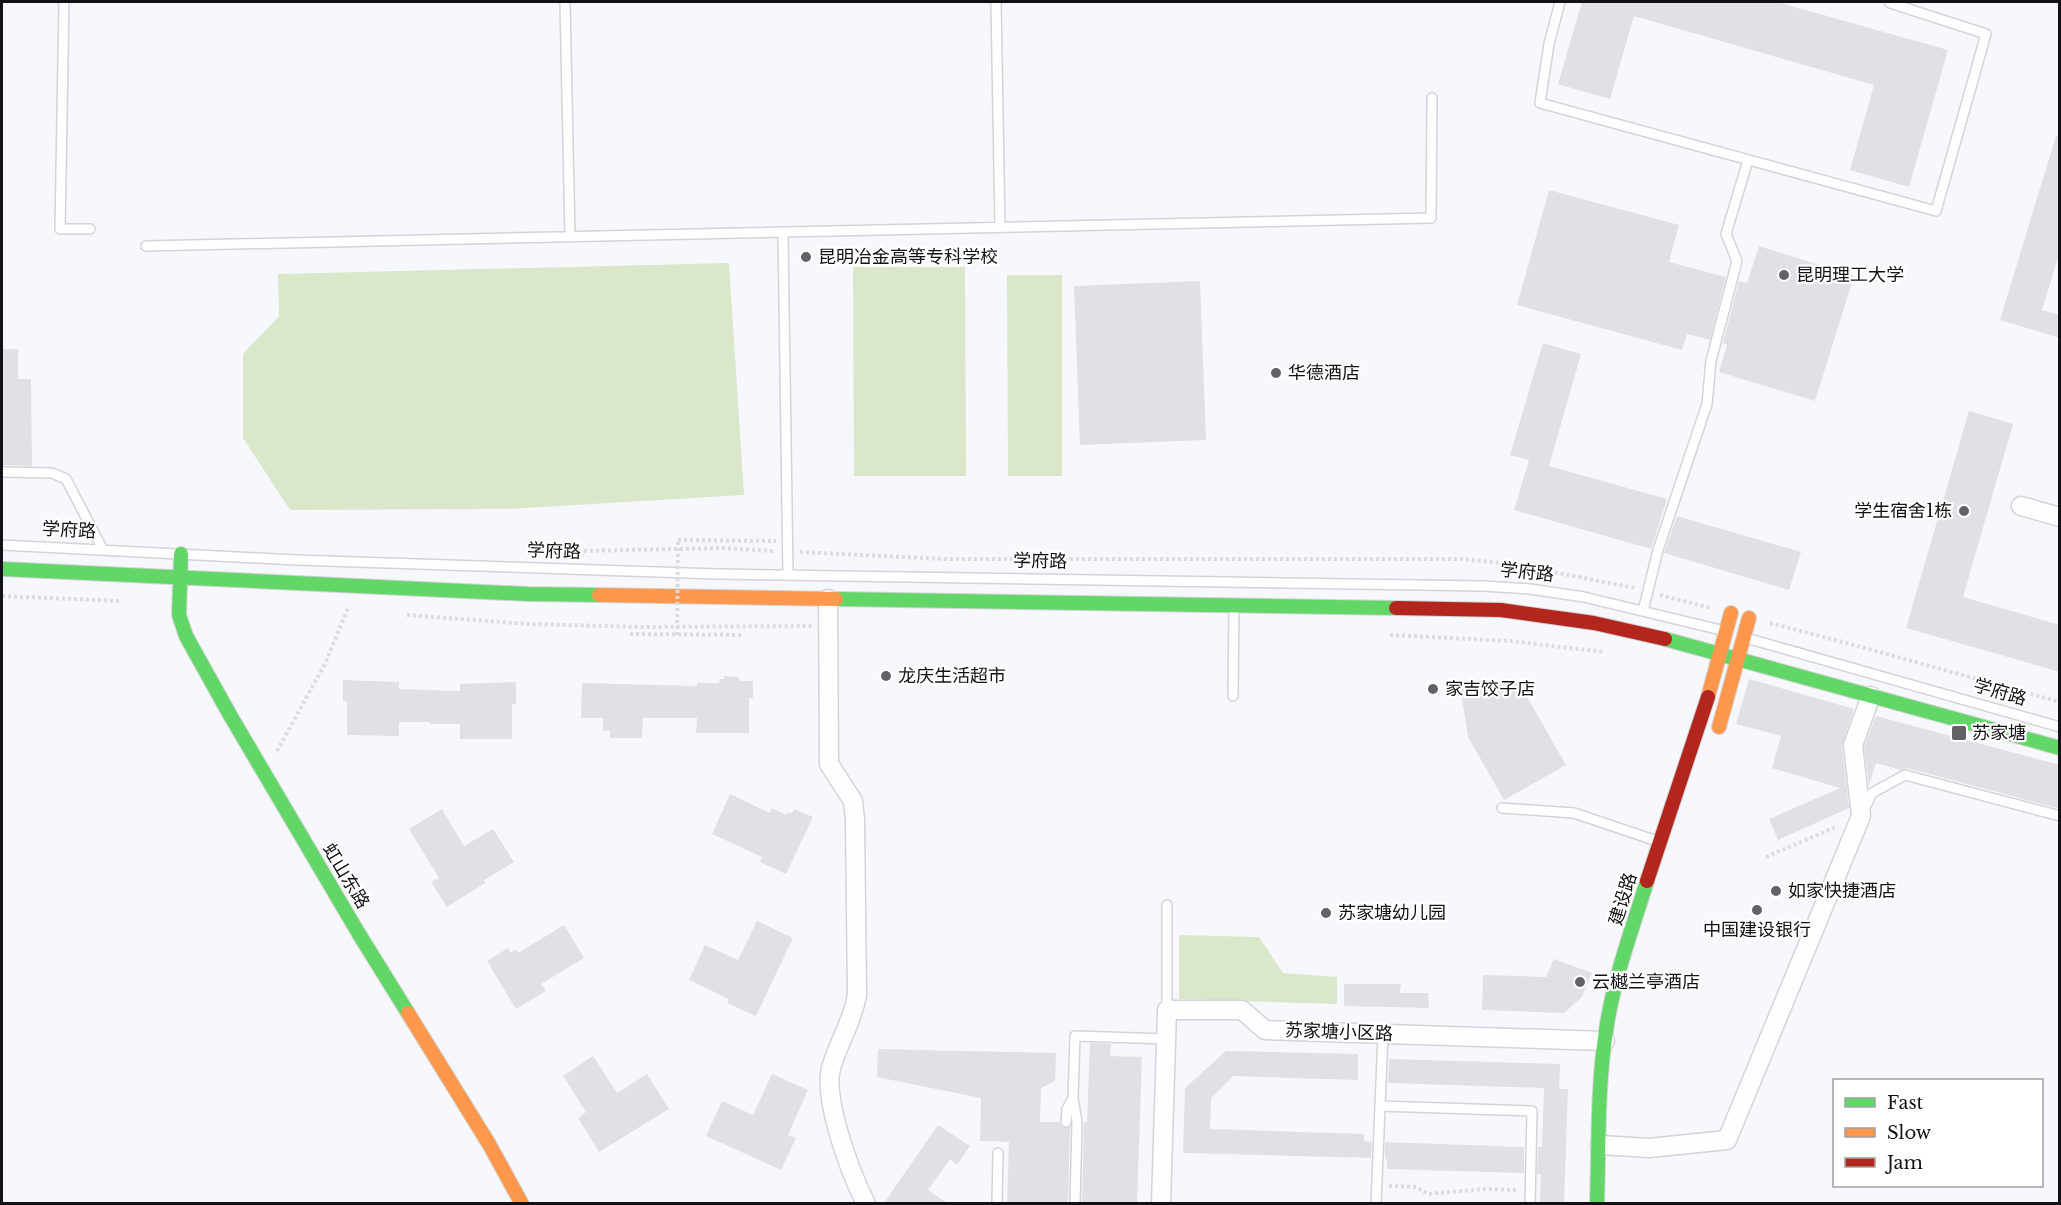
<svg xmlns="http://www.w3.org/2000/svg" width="2061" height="1205" viewBox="0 0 2061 1205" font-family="'Libre Baskerville','Noto Sans SC',serif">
	<rect width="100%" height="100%" fill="#f7f8fd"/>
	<!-- green -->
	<path fill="#dae7ca" d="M729,263l15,232 -236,14 -218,1 -47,-72v-84l36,-38 -1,-42z
		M853,267h112l1,209h-112z
		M1007,275h55v201h-54z
		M1179,935l80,2 24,36 54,4v27l-158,-5z"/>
	<!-- building -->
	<path fill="#e0e1e5" d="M1582,2h195l171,48 -39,137 -59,-17 24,-85 -240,-69 -24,83 -52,-15z
		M2056,136l4,1v114l-18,59 18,5v23l-60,-18z
		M1549,190l130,35 -10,37 57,15 -16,63 -23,-6 -5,16 -165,-45z
		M1759,246l95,30 -39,125 -96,-29 8,-27 -4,-2 16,-62 8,2z
		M1200,281l6,159 -126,5 -6,-159z
		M1543,343l38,11 -32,112 118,33 -16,50 -137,-39 15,-50 -19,-5z
		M2,349h16v30h13l1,87 -30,-1z
		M1969,411l44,13 -50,173 97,28v47l-154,-44z
		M1677,516l124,36 -12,38 -125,-37z
		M724,676l15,1v4h14v17h-4v35h-53l1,-15h-54l-1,20h-32v-7h-7v-13h-22l1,-35 115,3v-3h22l1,-4h4z
		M1749,679l105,30 -12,37 7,62 -71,32 -9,-21 71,-31 -68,-20 9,-32 -45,-12z
		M343,680l56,2v7l61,2v-7l56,-2v22h-4v35h-52v-15h-30v-2h-31v14l-52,-1v-34h-4z
		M1459,680l59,1 48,84 -62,35 -36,-63z
		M1876,716l184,49v44l-153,-41 -6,2 -25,-7 -7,23 -5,-40z
		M730,794l40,19 2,-5 14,7 2,-3 4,1 2,-4 19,8 -27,57 -26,-12 2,-5 -50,-23z
		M442,809l22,37 29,-17 21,33 -30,18 1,3 -38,24 -16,-25 8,-4 -30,-49z
		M757,921l36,17 -37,78 -29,-13 2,-4 -40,-19 16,-35 33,15z
		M564,925l20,33 -43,26 5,7 -30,18 -29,-48 21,-13 3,5 5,-4 2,4z
		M1554,959l38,14 -10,24 -18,16 -82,-3 1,-35 63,2z
		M1344,984h57l-1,9h28l1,15 -85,-2z
		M1090,1043l21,1 -1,12 32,1 -5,146h-55l2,-81h3z
		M878,1049l178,4 -1,28 -14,7 -1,34h19l4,6 7,-1 -2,76h-61l2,-61 -29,-1 1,-43 -104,-21z
		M1226,1051l132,3v26l-125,-4 -22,22 -1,31 154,5v7l8,1 -1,16 -188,-5 2,-65z
		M593,1056l24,37 30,-19 22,35 -70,43 -21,-34 8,-6 -23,-36z
		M1389,1059l171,5 -1,25h9l-4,114h-24l1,-29h-4l1,-27h4l2,-59 -156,-5z
		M772,1074l36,16 -20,45 8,3 -15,32 -75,-34 16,-35 31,14z
		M938,1125l32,21 -13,19 -7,-6 -22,31 19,13h-63z
		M1385,1142l139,5v26l-137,-4v-10h-2z"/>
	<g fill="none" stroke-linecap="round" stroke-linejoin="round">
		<defs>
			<path id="lane" d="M64,2l-4,227h30
				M565,2l5,235
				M996,2l4,226
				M1560,2l-11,42 -9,59 396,108 50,-177 -96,-31v-1
				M783,233l5,342
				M146,246l1285,-28 1,-120
				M2,472l50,1 14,6 37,71
				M2,545l294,15 421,14 767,12 46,3 54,8 141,34
				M1643,611l15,-61 49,-146 4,-43 26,-100 -11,-27 22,-74
				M1746,638l314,89
				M1233,696l1,-88
				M1502,808l72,5 83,28
				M1864,810l8,-17 33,-18 155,41
				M1167,905v105
				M1380,1106l152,5 -2,93
				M1066,1122l1,-13 6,-11
				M997,1204l1,-51
				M1075,1204l2,-82 -4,-24 2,-62 92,3
				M1376,1204l7,-170"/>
			<path id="street" d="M2021,506l39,11
				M828,599l1,165 24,37 2,19 2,175c-5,28 -17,44 -25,70 -11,31 19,109 34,139
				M1600,1145l49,3 78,-8 134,-324 -8,-71 18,-49
				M1161,1204l6,-194h75l23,20 340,11"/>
			<path id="fast" d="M181,554l-2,61 7,21 44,79 129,219 49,79
				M2,569l526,25 71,1
				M836,599l560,9
				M1665,639l395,109
				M1597,1204c2,-57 0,-116 9,-173 7,-51 26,-101 41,-150"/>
			<path id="slow" d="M599,595l237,4
				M1708,697l23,-84
				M1719,727l30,-109
				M408,1013l81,131 33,60"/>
			<path id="jam" d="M1396,608l105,2 93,13 71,16
				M1647,881l61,-184"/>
		</defs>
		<!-- lane casing -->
		<use href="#lane" stroke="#d3d4d8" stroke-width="12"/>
		<!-- street casing -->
		<use href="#street" stroke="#d3d4d8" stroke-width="21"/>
		<!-- fast casing -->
		<use href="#fast" stroke="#d3d4d8" stroke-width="16"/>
		<!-- slow casing -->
		<use href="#slow" stroke="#d3d4d8" stroke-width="16"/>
		<!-- jam casing -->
		<use href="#jam" stroke="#d3d4d8" stroke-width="16"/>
		<!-- path -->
		<path stroke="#dbdcde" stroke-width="4" stroke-dasharray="3 3" stroke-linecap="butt" d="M678,540l98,1
			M536,552l186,-4 52,3
			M800,552l144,7h519l48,5 124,24
			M1660,595l51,13
			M2,596l119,5
			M407,615l122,9 113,3 171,-1
			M1770,623l84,22 206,57
			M630,634l112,1
			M1390,635l120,6 94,11
			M277,751l48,-87 23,-56
			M1766,857l72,-31
			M1389,1186l27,1 12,7 57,-5 32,1"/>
		<!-- lane -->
		<use href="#lane" stroke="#fefeff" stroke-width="9"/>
		<!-- street -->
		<use href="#street" stroke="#fefeff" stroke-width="18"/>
		<!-- fast -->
		<use href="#fast" stroke="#63d668" stroke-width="14"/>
		<!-- slow -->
		<use href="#slow" stroke="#ff974d" stroke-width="14"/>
		<!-- jam -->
		<use href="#jam" stroke="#b3261e" stroke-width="14"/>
		<!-- path-bridge -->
		<path stroke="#dbdcde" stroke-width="4" stroke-dasharray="3 3" stroke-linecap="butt" d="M677,635l1,-95"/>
	</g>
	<!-- markers -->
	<g fill="#626266" stroke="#fff" stroke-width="2">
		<circle cx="806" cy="257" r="6"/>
		<circle cx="1784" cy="275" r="6"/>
		<circle cx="1276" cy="373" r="6"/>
		<circle cx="1964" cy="511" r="6"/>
		<circle cx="886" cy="676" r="6"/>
		<circle cx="1433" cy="689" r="6"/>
		<rect x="1951" y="725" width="16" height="16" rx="3"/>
		<circle cx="1776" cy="891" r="6"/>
		<circle cx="1757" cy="910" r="6"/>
		<circle cx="1326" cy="913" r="6"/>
		<circle cx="1580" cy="982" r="6"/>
	</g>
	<g text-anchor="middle" stroke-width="4.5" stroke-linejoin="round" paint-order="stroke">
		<!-- poi labels -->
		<g font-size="18" fill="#111215" stroke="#fff" text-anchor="start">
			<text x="818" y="263">昆明冶金高等专科学校</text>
			<text x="1796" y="281">昆明理工大学</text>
			<text x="1288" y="379">华德酒店</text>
			<text x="1952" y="517" text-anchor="end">学生宿舍1栋</text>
			<text x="898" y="682">龙庆生活超市</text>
			<text x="1445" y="695">家吉饺子店</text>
			<text x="1972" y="739">苏家塘</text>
			<text x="1788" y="897">如家快捷酒店</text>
			<text x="1338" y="919">苏家塘幼儿园</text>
			<text x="1757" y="936" text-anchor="middle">中国建设银行</text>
			<text x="1592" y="988">云樾兰亭酒店</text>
		</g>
		<!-- street labels -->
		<g font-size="18" fill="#111215" stroke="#fff">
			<text transform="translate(69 530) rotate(3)" y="6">学府路</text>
			<text transform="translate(554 551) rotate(2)" y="6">学府路</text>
			<text transform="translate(1040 561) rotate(1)" y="6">学府路</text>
			<text transform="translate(1527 572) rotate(6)" y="6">学府路</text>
			<text transform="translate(2000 692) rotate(16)" y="6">学府路</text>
			<text transform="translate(346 876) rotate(59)" y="6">虹山东路</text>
			<text transform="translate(1623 899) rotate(-73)" y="6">建设路</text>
			<text transform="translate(1339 1032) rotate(2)" y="6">苏家塘小区路</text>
		</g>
	</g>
	<!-- border -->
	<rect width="2061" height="1205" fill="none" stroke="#111215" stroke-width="6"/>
	<!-- legend -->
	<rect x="1833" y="1079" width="210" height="108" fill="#ffffff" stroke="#a0a0a1" stroke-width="1.5"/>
	<rect x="1845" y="1098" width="30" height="9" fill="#63d668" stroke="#a0a0a1" stroke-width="1.5"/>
	<text x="1887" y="1109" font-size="18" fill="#111215">Fast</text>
	<rect x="1845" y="1128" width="30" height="9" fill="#ff974d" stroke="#a0a0a1" stroke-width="1.5"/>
	<text x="1887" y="1139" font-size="18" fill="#111215">Slow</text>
	<rect x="1845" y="1158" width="30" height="9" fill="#b3261e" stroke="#a0a0a1" stroke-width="1.5"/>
	<text x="1887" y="1169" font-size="18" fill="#111215">Jam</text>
</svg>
